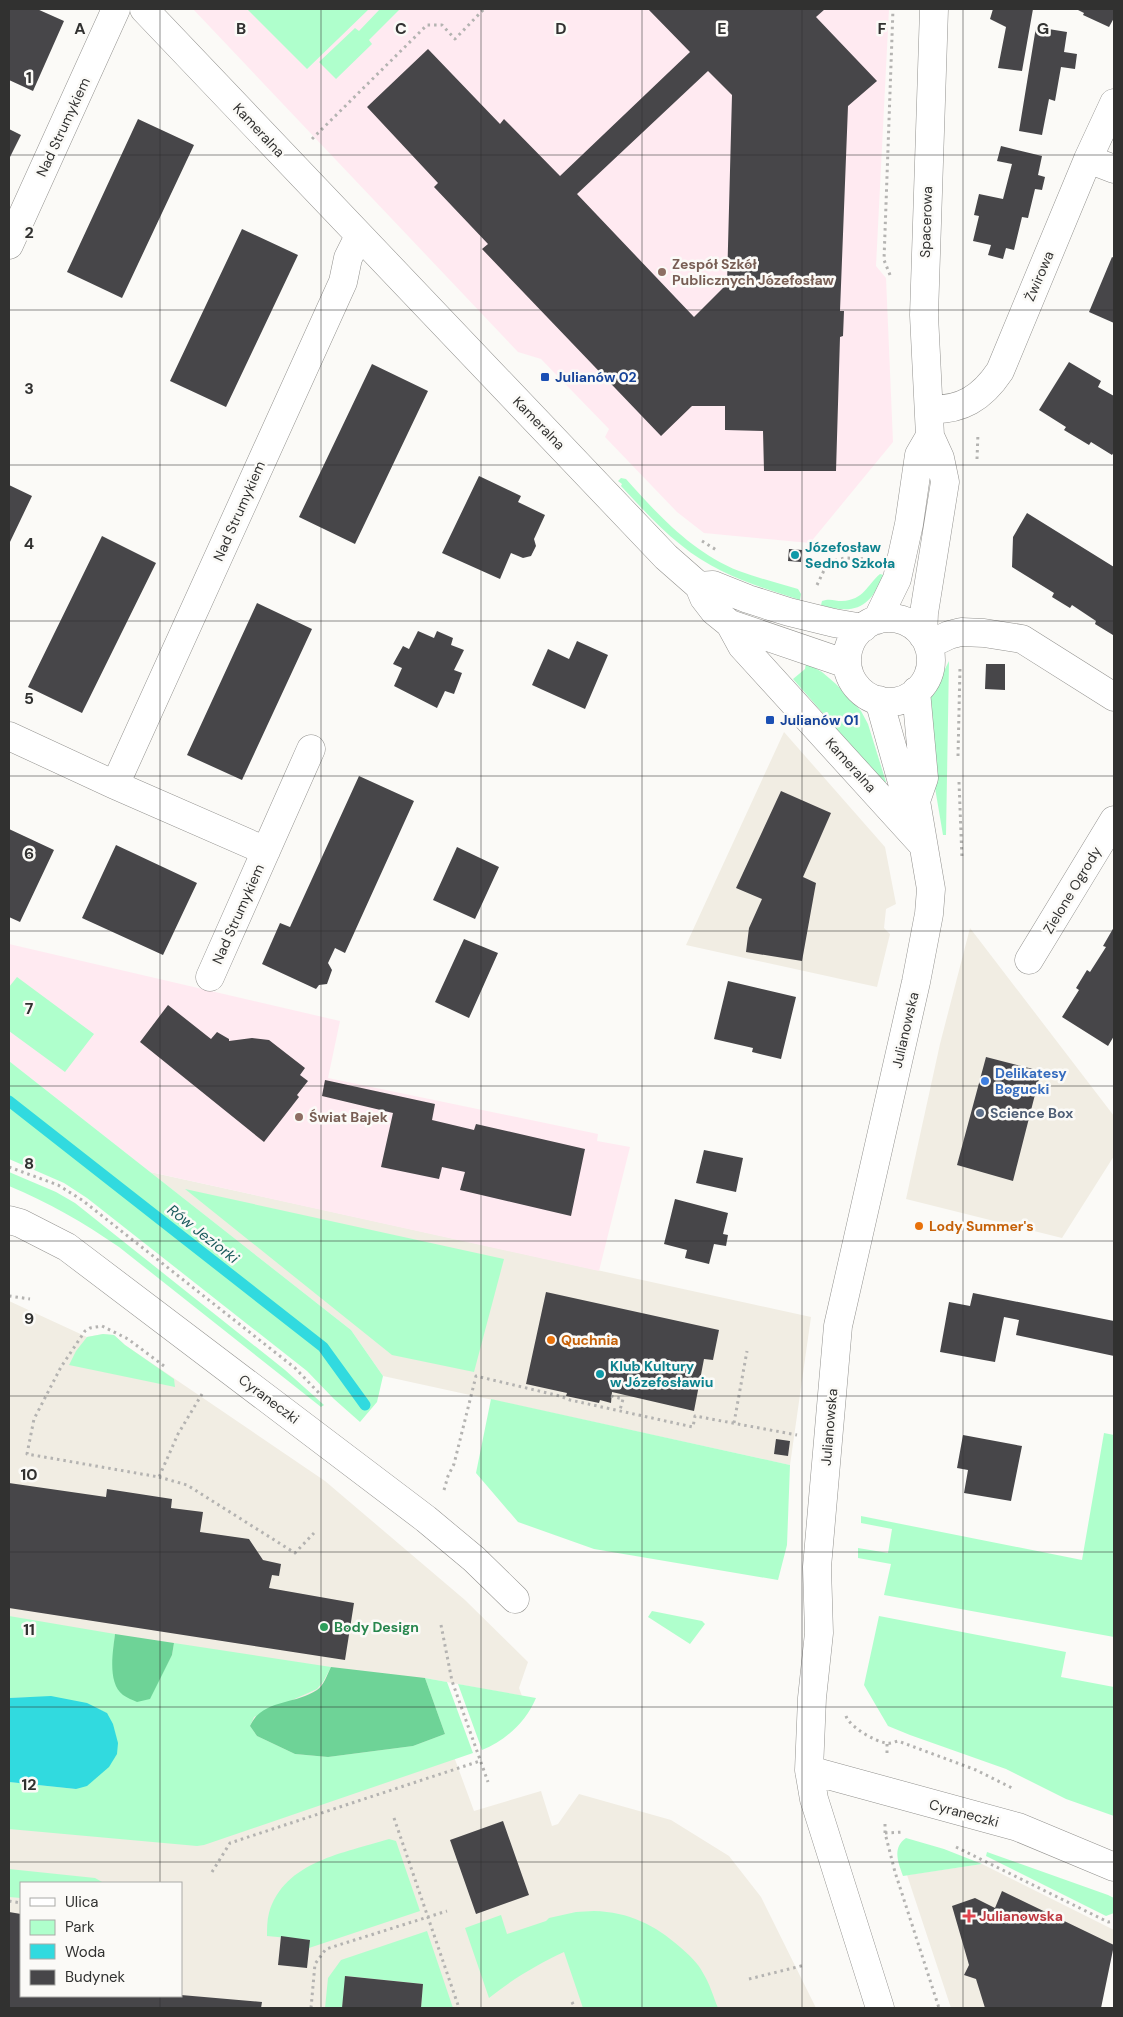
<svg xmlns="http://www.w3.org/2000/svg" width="1123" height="2017" viewBox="0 0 1123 2017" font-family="'DM Sans',sans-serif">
	<rect width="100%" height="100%" fill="#fbfaf7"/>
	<!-- built -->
	<path fill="#f1ede3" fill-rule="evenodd" d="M784,732l101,115 11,57 -10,5 -2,19 6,6 -13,53 -191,-42z
		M970,928l144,188v40l-52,82 -156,-39 34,-155z
		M150,1172l661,145 -21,148 -407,-89 -32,-46z
		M9,1301l78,36 16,-3 11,1 11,10 200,136 140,119 63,62 -9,26 3,8 -97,-18 49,133 67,-20 11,35 6,-2 21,-30 92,26 58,36 32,41 55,111h-807zM21,1883h160v113h-160z
		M982,1864l132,66v13l-13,65h-150l-44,-133z"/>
	<!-- education -->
	<path fill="#ffeaf1" d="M193,9h696l-13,257 10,12 7,164 -83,101 -106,-10 -27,-21 -72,-75 4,-8 -68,-70 -23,-7z
		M9,944l331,77 -12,57 270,56 -1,7 33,6 -31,124 -449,-99 -141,-111z"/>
	<!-- green -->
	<path fill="#afffcc" d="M249,9h120l-62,60 -59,-59z
		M380,9h20l-31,31 3,4 -36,35 -17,-17 36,-34 4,3z
		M621,478l5,1c32,36 67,74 113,92 19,7 39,12 59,18l3,5 -1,6c-43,-14 -84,-26 -119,-55 -22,-17 -41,-39 -60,-59l1,-2 -4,-3z
		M880,574l4,1c-14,31 -27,41 -63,30l1,-4c8,-3 13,0 20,0 22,-1 25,-16 38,-27z
		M949,661l-3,174h-3l-9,-53 -4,-83z
		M806,663l16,9 14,12 25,27 7,13 18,58h-3l-90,-103 12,-10z
		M17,977l77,57 -29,38 -56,-41v-44z
		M9,1061l342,269 32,46 -6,26 -17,20 -26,-23 -27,-28 -220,-173 -23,-15 -55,-24z
		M9,1172l47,20 19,11 210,167 39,35 -3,2 -202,-160c-35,-24 -71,-45 -110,-61z
		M185,1189l319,70 -30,113 -82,-17z
		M103,1334l11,1 11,10 49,34 1,8 -106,-22 7,-14 11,-14z
		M491,1399l299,66 -3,80 -9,35 -184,-31 -76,-27 -42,-49z
		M1104,1433l10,2v202l-230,-42 7,-31 -33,-6v-10l30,5 4,-24 -31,-6v-7l221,44z
		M652,1611l50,10 3,3 -15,20 -42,-27z
		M9,1616l106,18 -2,19 43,32 16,-30 2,-12 157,24 -8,15 -6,7 -63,28 -4,9 7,10 38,18 33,3 85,-11 32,-12 -20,-56 22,4 26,71 -269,92 -7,1 -188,-17v-47l67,7 31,-76c-34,-16 -61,-17 -98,-15z
		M879,1616l187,36 -5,25 53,10v129l-48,-17 -60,-30 -96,-34 -22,-9 -24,-41z
		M458,1684l78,14c-10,24 -31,43 -54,52z
		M906,1838l38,11 38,15 -79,12c-5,-14 -11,-28 3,-38z
		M389,1839l7,2 24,70 -111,37v-8l-42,-4c0,-7 0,-16 2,-23 15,-52 76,-60 120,-74z
		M987,1852l121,43 6,3v15l-8,3 -120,-60z
		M9,1869l86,9 9,5h-83v15l-12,-1z
		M594,1911c35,1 61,14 86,36 9,8 18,16 23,26 7,11 10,23 15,35h-135l-19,-56c-28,13 -51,27 -75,46l-24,-70 36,-13 6,19 39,-13 3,-3 27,-6z
		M427,1931l26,77h-32l2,-24 -77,-8 -4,32h-17l3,-30 13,-18z"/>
	<!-- forest -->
	<path fill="#6ed397" d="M115,1634l59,9 -2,12 -22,44 -13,3c-4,-2 -10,-4 -14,-7 -16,-12 -10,-44 -8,-61z
		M331,1667l94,11 20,56 -32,12 -85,11 -33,-3 -38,-18 -7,-10c12,-27 45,-21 67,-36 7,-5 10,-15 14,-23z"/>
	<!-- water -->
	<path fill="#31dadf" d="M51,1696l36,7 20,10 6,11 5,19 -1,11 -8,13 -22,19 -11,3 -67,-7v-84z"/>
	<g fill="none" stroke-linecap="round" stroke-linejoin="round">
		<!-- stream -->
		<path stroke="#31dadf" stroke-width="11" d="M9,1101l314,246 42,58"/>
	</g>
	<!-- building -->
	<path fill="#474649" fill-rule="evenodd" d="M9,9h28l27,12 -31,70 -24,-11z
		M648,9h177l-9,8 61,64 -29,25 -8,205h4l-1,25 -3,1 -4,134h-72l-1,-40 -38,-1v-24h-33l-31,30 -179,-187 6,-5 -54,-57 4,-4 -71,-76 61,-58 72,75 4,-5 56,57 130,-124zM708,71l24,24 -5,189 -33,33 -117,-123z
		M993,9h40l-11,62 -24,-3 8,-41 -16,-8z
		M1076,9h38v9l-5,9 -26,-12 1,-2z
		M1036,27l31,5 -3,20 13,2 -2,15 -14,-2 -6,34 -6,-2 -7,36 -23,-4z
		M138,119l56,26 -72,153 -55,-26z
		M9,129l12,6 -12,24z
		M1001,146l41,10 -4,19 7,2 -3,13 -7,-1 -7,29 -6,-1 -8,33 -8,-2 -3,11 -15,-4 3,-10 -18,-4 6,-25 -5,-1 5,-21 24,5 9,-35 -15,-3z
		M242,229l56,26 -72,152 -56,-26z
		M1112,257l2,1v65l-25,-11z
		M1069,362l32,19 -3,6 16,9v56l-2,3 -21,-13 -2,3 -25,-15 2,-3 -27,-17z
		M372,364l56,27 -73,153 -56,-27z
		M479,476l42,20 -3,6 27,13 -11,24 2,7 -5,10 -8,2 -12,-5 -11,26 -58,-26z
		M9,485l23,11 -23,48z
		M1027,513l87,54 -1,68 -18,-11 1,-3 -24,-16 -2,3 -18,-11 2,-4 -42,-26 1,-30z
		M102,536l54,27 -74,150 -54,-26z
		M789,549l13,1 -1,12 -13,-1z
		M257,603l55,26 -70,151 -55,-25z
		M418,631l16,7 3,-7 16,7 -2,7 13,5 -10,20 8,3 -8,21 -9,-3 -8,17 -43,-22 8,-18 -9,-4 10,-18 6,3z
		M577,641l31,14 -23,54 -53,-24 16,-36 21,10z
		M986,664h19v26l-20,-1z
		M359,776l55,25 -69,152 -10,-5 -7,15 4,7 -5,14 -8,1 -3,4 -54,-25 18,-41 10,4z
		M781,791l50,22 -28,64 13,6 -14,78 -56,-9 3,-24 13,-29 -26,-11z
		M9,829l45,21 -34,72 -11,-5z
		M116,845l81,38 -34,72 -81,-37z
		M457,847l42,20 -24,52 -42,-19z
		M1114,927v109l-6,10 -46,-29 17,-27 -3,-2 11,-18 3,2 16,-25 -3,-1z
		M464,939l34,14 -29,65 -34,-16z
		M728,981l68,16 -15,62 -29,-7 1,-4 -39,-9z
		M168,1005l43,34 6,-7 12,7v2l23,-3 17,2 36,28 -5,7 8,6 -11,14 2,2 -35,45 -124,-100z
		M986,1057l55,14 -28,110 -56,-16z
		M325,1080l110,24 -3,16 42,10 2,-6 109,25 -14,67 -111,-26 5,-18 -23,-5 -3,12 -58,-12 12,-54 -71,-17z
		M704,1150l39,8 -7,34 -40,-9z
		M675,1199l53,14 -5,21 5,1 -2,11 -12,-2 -5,20 -24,-6 2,-8 -23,-6z
		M546,1292l173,38 -6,30 -9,-1 -10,52 -82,-19 -1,11 -11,-3 -1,3 -33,-7 1,-3 -41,-9z
		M973,1293l141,28v35l-98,-21 3,-15 -15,-3 -9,45 -55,-10 9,-50 21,4z
		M963,1435l59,11 -11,55 -47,-8 4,-23 -11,-2z
		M776,1439l14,2 -2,15 -14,-2z
		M9,1483l97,14 1,-8 65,10 -1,9 32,4 -3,20 49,7 14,21 18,4 -2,12 -7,-1 -3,13 85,15 -9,57 -336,-52z
		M503,1821l26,74 -53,19 -26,-74z
		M1002,1891l112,54 -13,63h-116l-9,-29 -12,-4 5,-10 -17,-59 23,-8 20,10z
		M9,1912l12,2v82l160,-1 81,7 -1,6h-252z
		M281,1936l29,4 -3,28 -29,-3z
		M345,1976l78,8 -2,24h-79z"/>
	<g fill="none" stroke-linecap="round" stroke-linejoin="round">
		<defs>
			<path id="minor" d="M144,9l522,548 33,29 5,12 10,13 16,13 12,22 181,199
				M1088,159l26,10
				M9,245l107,-236
				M929,409c32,2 53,-11 71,-38l88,-212 26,-56
				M699,586l14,-1 35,14 41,13 45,11 29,5
				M847 660a42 42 0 1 1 84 0a42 42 0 1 1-84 0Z
				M877,620l20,-41 12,-55 10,-69 11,-19
				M730,624l117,40
				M923,636l1,-23 21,-131 -5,-24 -10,-22 -6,-121 10,-306
				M928,645l21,-10 12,-3 23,1 38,6 92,58
				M879,700l23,82 14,19 15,88 -2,25 -13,68 -78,344 -21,241 2,66 -7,65 -3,72 5,29 66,209
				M9,736l106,49 151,66
				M115,785l228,-503 5,-24 11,-22
				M916,801l8,-23 -8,-87
				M1029,960l85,-140
				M210,977l101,-228
				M9,1220l11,3 47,24 359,272 48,40 41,40
				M809,1770l209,57 96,40"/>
		</defs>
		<!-- minor casing -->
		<use href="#minor" stroke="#93928f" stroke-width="29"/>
		<!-- path -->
		<path stroke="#b4b3b1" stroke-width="3" stroke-dasharray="2.5 4" stroke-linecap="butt" d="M312,139l115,-114h15l13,14 29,-30
			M890,275l-6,-15 9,-251
			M977,459l1,-26
			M702,541l16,10
			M817,585l11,-23 17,-4 23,1
			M958,756l2,-89
			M959,782l3,77
			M9,1167l49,18 24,15 213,168 24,25
			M9,1296l21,3
			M164,1366l-36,-27 -26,-13 -12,2 -5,3 -24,36 -27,52 -7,35 132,23 19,-43 24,-40
			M611,1396l12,3 -3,11
			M734,1423l13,-72
			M159,1477l28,8 108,68 19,-20
			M444,1490l4,-14 6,-12 22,-88 84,20 10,4 123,27 2,-11 102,19
			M441,1625l11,56 36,101
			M846,1716c4,11 28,25 40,27 4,1 8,-1 12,-2l78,29 38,19
			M887,1744v12
			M394,1818l65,190
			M885,1824v9l10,39 44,136
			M885,1833l19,-1
			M956,1847l152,75 6,-1
			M212,1872l18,-29 250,-82
			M9,1901l12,2
			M749,1979l56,-14
			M572,2002l3,6
			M311,2008l4,-44 11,-15 121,-38"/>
		<!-- minor -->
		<use href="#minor" stroke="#fff" stroke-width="28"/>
	</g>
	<!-- grid -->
	<path fill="none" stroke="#313130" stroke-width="1" stroke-opacity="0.55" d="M160,9v1874M321,9v1999M481,9v1999M642,9v1999M802,9v1999M963,9v1999M9,155h1105M9,310h1105M9,465h1105M9,621h1105M9,776h1105M9,931h1105M9,1086h1105M9,1241h1105M9,1396h1105M9,1552h1105M9,1707h1105M9,1862h1105M160,1996v12"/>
	<!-- markers -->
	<g fill="#8d6e63" stroke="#fbfaf7" stroke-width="2">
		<circle cx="662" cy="272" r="5"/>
		<circle cx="299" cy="1117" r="5"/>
	</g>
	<g fill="#1a4fb4" stroke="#fbfaf7" stroke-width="2">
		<rect x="540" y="372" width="10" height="10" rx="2.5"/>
		<rect x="765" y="715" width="10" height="10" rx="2.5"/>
	</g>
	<g fill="#0f9aa8" stroke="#fbfaf7" stroke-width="2">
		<circle cx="795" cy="555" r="5"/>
		<circle cx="600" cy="1374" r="5"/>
	</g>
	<circle fill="#3f7fe0" stroke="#fbfaf7" stroke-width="2" cx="985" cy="1081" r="5"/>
	<circle fill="#5c6f8a" stroke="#fbfaf7" stroke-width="2" cx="980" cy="1113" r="5"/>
	<g fill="#e8710a" stroke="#fbfaf7" stroke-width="2">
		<circle cx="919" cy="1226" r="5"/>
		<circle cx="551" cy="1340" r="5"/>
	</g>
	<circle fill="#2e9e5b" stroke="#fbfaf7" stroke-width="2" cx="324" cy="1627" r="5"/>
	<path fill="#e0444e" stroke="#fbfaf7" stroke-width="2" d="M966.5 1908.5h5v5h5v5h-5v5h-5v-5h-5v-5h5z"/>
	<g text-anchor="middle" stroke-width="5" stroke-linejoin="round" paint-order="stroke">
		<!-- street labels -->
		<g font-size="14" fill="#313130" stroke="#fbfaf7">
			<text transform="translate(63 127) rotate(-65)" y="5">Nad Strumykiem</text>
			<text transform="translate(259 130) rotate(47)" y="5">Kameralna</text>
			<text transform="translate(926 222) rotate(-88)" y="5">Spacerowa</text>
			<text transform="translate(1039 276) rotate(-67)" y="5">Żwirowa</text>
			<text transform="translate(539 423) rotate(46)" y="5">Kameralna</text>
			<text transform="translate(239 511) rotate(-66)" y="5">Nad Strumykiem</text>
			<text transform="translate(851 765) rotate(48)" y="5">Kameralna</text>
			<text transform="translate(1072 890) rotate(-59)" y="5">Zielone Ogrody</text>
			<text transform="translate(238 914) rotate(-66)" y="5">Nad Strumykiem</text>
			<text transform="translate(905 1030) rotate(-77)" y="5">Julianowska</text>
			<text transform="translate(269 1399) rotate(37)" y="5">Cyraneczki</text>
			<text transform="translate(829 1427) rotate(-85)" y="5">Julianowska</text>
			<text transform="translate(964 1813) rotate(15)" y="5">Cyraneczki</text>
		</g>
		<!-- education labels -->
		<g font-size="14" font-weight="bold" fill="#785e54" stroke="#fbfaf7" text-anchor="start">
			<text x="672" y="269">Zespół Szkół<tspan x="672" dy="16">Publicznych Józefosław</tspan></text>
			<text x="309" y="1122">Świat Bajek</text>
		</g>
		<!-- transit labels -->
		<g font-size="14" font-weight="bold" fill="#164399" stroke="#fbfaf7" text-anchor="start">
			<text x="555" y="382">Julianów 02</text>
			<text x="780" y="725">Julianów 01</text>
		</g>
		<!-- culture labels -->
		<g font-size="14" font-weight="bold" fill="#0d838f" stroke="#fbfaf7" text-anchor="start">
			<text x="805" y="552">Józefosław<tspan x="805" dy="16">Sedno Szkoła</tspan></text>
			<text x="610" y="1371">Klub Kultury<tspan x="610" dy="16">w Józefosławiu</tspan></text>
		</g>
		<!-- shop labels -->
		<g font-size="14" font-weight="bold" fill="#366cbe" stroke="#fbfaf7" text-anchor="start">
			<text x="995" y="1078">Delikatesy<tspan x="995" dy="16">Bogucki</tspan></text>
		</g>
		<!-- service labels -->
		<g font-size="14" font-weight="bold" fill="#4e5e75" stroke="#fbfaf7" text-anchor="start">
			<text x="990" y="1118">Science Box</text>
		</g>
		<!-- food labels -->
		<g font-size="14" font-weight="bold" fill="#c56008" stroke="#fbfaf7" text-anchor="start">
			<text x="929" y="1231">Lody Summer's</text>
			<text x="561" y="1345">Quchnia</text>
		</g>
		<!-- leisure labels -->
		<g font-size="14" font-weight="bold" fill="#27864d" stroke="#fbfaf7" text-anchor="start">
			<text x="334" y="1632">Body Design</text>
		</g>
		<!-- health labels -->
		<g font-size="14" font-weight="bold" fill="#be3a42" stroke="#fbfaf7" text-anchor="start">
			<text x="979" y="1921">Julianowska</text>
		</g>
		<!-- water labels -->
		<g font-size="15" font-style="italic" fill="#195a5c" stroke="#fbfaf7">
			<text transform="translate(203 1234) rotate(38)" y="5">Rów Jeziorki</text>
		</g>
	</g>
	<g font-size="16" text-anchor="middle" font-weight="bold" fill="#313130" stroke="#fbfaf7" stroke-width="5" stroke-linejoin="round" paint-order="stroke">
		<text x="80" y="34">A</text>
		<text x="241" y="34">B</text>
		<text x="401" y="34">C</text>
		<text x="561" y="34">D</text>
		<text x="722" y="34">E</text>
		<text x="882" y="34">F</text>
		<text x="1043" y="34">G</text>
		<text x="29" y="83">1</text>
		<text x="29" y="238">2</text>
		<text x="29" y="394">3</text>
		<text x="29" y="549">4</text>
		<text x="29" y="704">5</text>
		<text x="29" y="859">6</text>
		<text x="29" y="1014">7</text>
		<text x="29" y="1169">8</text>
		<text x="29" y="1324">9</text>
		<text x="29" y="1480">10</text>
		<text x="29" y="1635">11</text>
		<text x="29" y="1790">12</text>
	</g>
	<!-- border -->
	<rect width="1123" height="2017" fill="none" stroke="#313130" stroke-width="20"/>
	<!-- legend -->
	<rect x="20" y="1882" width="162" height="115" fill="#fbfaf7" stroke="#aaaaa7"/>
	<rect x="30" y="1898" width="25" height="8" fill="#ffffff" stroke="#aaaaa7"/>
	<text x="65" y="1907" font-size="15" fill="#313130">Ulica</text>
	<rect x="30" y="1920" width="25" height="15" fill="#afffcc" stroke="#aaaaa7"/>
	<text x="65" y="1932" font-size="15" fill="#313130">Park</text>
	<rect x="30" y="1944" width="25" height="15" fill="#31dadf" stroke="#aaaaa7"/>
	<text x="65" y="1957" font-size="15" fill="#313130">Woda</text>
	<rect x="30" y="1970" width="25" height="15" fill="#474649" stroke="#aaaaa7"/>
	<text x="65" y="1982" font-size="15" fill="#313130">Budynek</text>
</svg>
